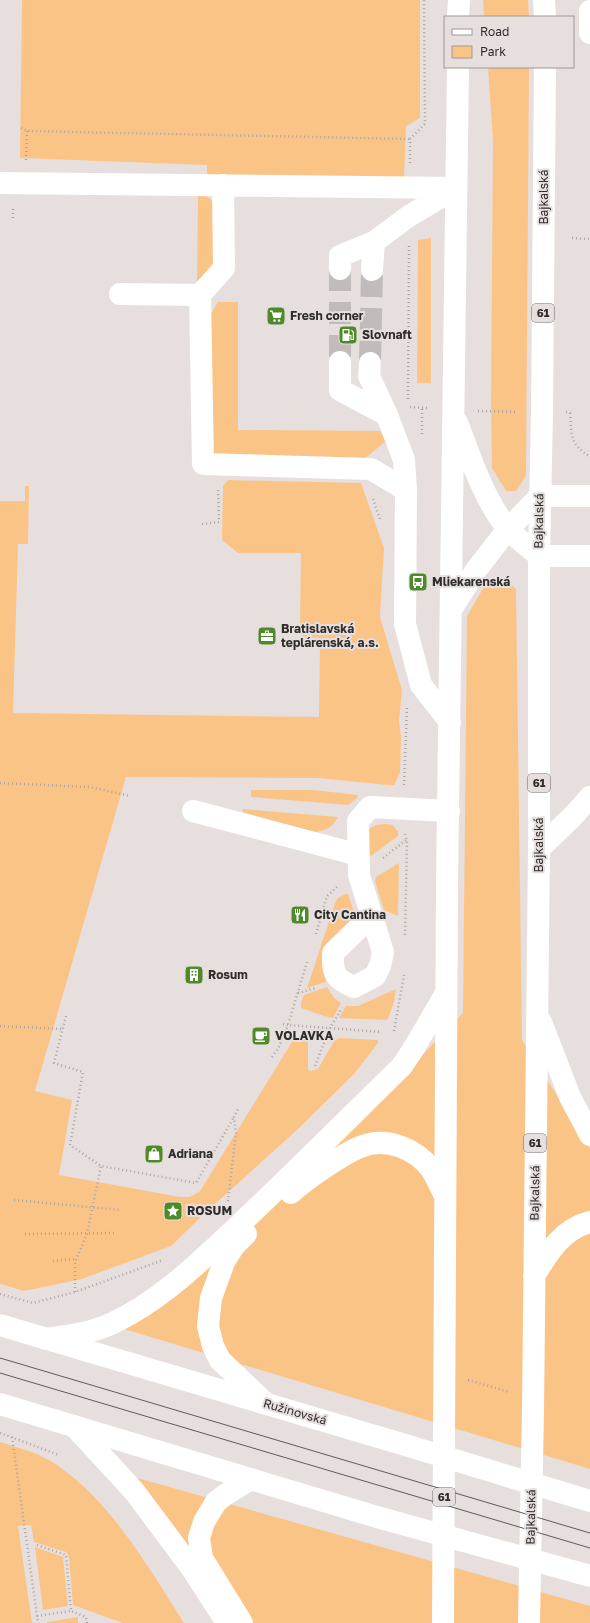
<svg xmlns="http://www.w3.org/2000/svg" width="590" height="1623" viewBox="0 0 590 1623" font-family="'Golos Text',sans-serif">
	<rect width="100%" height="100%" fill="#e7dfde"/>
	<!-- green -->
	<path fill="#fbc487" d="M22,0h398v118l-14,8 -2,53 -197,-3v-11l-187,-7z
		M483,0h45l1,17h-45z
		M488,67h41l-3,409 -10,15h-10l-14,-23 -1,-69 2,-258z
		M198,193c9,3 13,5 18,13l1,56 -14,18 -6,1z
		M431,238v145h-14l1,-143z
		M218,302h20v128l142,1 6,10 -23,19 -141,-1 -9,-6 -3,-137z
		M228,480l133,3 23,65 -4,69 22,73 -3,31 2,16 -1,36 -6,12h-6l-70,-7 -192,-1 -91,314 37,9 -13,75 121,22h10l10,-6 95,-154 10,1 3,3v28l2,2 8,-2 16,-28 5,-3 39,2v3l-24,31 -56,55 -93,84 -34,33 -89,33 -58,12 -24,-7v-783h25v-15h4l-1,58h-10l-5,169 306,4 1,-76h-18l1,-17h-3l1,-71h-63l-16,-13 1,-54z
		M505,579l11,10 6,451 68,108v321l-466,-140 210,-183 129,-133 4,-397 21,-36z
		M251,790h63l44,5 -1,3 -9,7 -97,-8z
		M243,809l95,8c-5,11 -15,15 -27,15l-68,-20z
		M386,824l7,1 5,7v4l-30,22 -1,-28 9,-5z
		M399,863l-1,53 -14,-6 -9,-29 1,-4z
		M345,894h3l5,15v10l-27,45v18l-19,6 28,-85 3,-5z
		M327,987l7,11 7,5 -8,15 -9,-2 -23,-8v-5l3,-8z
		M396,989l-2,13 -6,17 -2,1 -47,-2 7,-12h12z
		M0,1442c19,6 40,11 57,23 56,39 91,102 127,158h-61l-50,-18 -4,-48 -3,-5 -32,-10 -3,-17 -13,1 14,97h-32z
		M134,1477l456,129v17h-359z
		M35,1547l28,10 5,49 -25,4z
		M78,1617v6h-31v-1z"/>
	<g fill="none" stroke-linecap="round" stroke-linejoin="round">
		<!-- minor-tunnel -->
		<path stroke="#c2bbbb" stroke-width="22" stroke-dasharray="22 11" stroke-linecap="butt" d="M340,269v93
			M370,363l2,-93"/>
		<!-- path -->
		<path stroke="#aba5a4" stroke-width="2.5" stroke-dasharray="1 3" stroke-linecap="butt" d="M21,128l6,3 383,8
			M26,160l1,-29
			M410,163v-24l15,-15 -1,-124
			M13,218v-11
			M572,238l18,1
			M408,399l1,-153
			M410,407l19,1
			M478,411l39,1
			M566,412l4,1c2,23 -1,30 20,44
			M422,434v-26
			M373,499l7,20
			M202,524l17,-2 -1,-33
			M0,783l89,4 42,9
			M404,785l3,-77
			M405,834l2,6 -2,96
			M383,858l23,-18
			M316,934l11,-38 10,-9
			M307,962l-19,63 94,7
			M298,993l18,-5
			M66,1016l-12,47 29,9 -13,73 31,21 95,17 38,-66
			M0,1026l62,3
			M394,1031l10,-56
			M272,1057l6,-8 10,-24 -6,-1
			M315,1066l15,-38 12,-20
			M14,1200l107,10
			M228,1201l8,-68 -2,-16 4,-8
			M25,1234l89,-1
			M53,1261l23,-2
			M75,1292v-30l12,-28 14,-68
			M0,1294l33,9 42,-11 88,-32
			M468,1380l41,12
			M0,1433l59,22
			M12,1437l26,186
			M37,1545l29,10 5,56 15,6 1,6
			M37,1616l34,-5"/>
		<!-- minor -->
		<path stroke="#fff" stroke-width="22" d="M590,11v22
			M0,183l456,5
			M340,269v-13l34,-14
			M372,270l2,-28 35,-26 47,-28
			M120,294l80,1 24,-27 -1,-83
			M200,295l3,169 168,5 35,21
			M340,362v28l47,25
			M370,363l-1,13 18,39 17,45 2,30 -1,134 16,61 29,37
			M540,496h50
			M539,556h51
			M193,811l166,44
			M539,849l34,-33 17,-19
			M372,915l-39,38c-1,21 2,26 21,34l21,-11 5,-10 3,-14 -24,-77 -1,-54 12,-14 79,4
			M0,1325l402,119 188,57
			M0,1404l377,113 213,59"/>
		<!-- major -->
		<path stroke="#fff" stroke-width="22" d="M544,0l1,17
			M458,17l1,-17
			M457,422c13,35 27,78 51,107 9,10 21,18 31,27
			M451,610l25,-40 32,-41 32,-33
			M541,1022l29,75 20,38
			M291,1193c12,-11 25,-20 39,-29 11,-7 21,-14 33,-18 24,-9 53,3 68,23 5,8 9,17 13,25
			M246,1234l-12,12 -10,16 -13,36 -3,28 5,20 7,14 45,43
			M534,1276c14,-23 28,-47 56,-54
			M46,1339c22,-3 46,-6 67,-16 50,-24 85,-60 124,-96 56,-53 110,-107 165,-161l12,-18 32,-55
			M74,1426l60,65 59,79 34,53
			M242,1623l-40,-65 -3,-20 5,-16 12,-20 9,-7 26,-16
			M443,1623l4,-739 11,-817
			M529,1623l4,-213 6,-561v-293l3,-144 3,-345"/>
		<!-- tram -->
		<path stroke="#5f5a5a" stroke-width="1" d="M0,1358l590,175
			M0,1373l590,175"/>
	</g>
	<!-- icons -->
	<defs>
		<symbol id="supermarket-square" viewBox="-11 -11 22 22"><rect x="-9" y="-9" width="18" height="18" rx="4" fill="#4e8a29" stroke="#e7dfde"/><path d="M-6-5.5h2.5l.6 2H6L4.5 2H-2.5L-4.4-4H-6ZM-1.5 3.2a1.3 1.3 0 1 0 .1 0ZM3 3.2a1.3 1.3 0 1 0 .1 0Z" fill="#fff"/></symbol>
		<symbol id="fuel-square" viewBox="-11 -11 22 22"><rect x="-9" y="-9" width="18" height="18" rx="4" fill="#4e8a29" stroke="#e7dfde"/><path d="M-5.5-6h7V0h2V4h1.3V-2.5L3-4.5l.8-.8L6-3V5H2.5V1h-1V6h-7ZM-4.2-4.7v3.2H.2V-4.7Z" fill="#fff"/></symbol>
		<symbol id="bus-square" viewBox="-11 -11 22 22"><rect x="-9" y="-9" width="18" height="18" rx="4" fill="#4e8a29" stroke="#e7dfde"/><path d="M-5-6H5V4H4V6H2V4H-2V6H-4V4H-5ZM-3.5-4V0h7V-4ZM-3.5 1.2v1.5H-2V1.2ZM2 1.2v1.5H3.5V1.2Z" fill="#fff"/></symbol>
		<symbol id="office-square" viewBox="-11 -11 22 22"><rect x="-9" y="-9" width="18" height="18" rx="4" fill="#4e8a29" stroke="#e7dfde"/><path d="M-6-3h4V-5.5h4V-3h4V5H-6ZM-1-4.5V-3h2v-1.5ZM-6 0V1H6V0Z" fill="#fff"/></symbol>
		<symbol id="restaurant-square" viewBox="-11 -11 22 22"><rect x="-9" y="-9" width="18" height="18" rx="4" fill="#4e8a29" stroke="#e7dfde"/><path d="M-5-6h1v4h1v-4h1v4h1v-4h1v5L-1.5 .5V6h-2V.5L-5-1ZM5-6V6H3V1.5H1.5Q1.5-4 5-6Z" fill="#fff"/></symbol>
		<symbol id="building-square" viewBox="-11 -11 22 22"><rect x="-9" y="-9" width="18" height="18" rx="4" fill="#4e8a29" stroke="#e7dfde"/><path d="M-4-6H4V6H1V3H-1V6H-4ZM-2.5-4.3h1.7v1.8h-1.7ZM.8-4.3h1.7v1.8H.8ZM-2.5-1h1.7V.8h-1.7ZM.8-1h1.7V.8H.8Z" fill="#fff"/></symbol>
		<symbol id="cafe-square" viewBox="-11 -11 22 22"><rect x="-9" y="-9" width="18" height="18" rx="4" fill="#4e8a29" stroke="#e7dfde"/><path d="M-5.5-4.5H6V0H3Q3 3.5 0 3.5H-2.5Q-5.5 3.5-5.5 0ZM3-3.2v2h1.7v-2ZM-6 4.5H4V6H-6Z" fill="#fff"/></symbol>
		<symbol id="shop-square" viewBox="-11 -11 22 22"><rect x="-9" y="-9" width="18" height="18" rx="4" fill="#4e8a29" stroke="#e7dfde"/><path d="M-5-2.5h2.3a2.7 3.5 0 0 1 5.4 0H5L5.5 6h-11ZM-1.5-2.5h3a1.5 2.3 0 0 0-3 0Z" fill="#fff"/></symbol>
		<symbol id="sight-square" viewBox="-11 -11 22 22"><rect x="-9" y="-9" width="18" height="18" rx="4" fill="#4e8a29" stroke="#e7dfde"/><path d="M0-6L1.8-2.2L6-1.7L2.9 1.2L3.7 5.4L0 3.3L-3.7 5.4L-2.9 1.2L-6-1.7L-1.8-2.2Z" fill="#fff"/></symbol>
	</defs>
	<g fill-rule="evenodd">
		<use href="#supermarket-square" x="265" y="305" width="22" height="22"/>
		<use href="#fuel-square" x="337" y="324" width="22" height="22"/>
		<use href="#bus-square" x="407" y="571" width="22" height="22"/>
		<use href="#office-square" x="256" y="625" width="22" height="22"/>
		<use href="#restaurant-square" x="289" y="904" width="22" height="22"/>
		<use href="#building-square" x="183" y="964" width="22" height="22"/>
		<use href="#cafe-square" x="250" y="1025" width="22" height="22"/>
		<use href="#shop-square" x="143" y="1143" width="22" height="22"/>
		<use href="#sight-square" x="162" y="1200" width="22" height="22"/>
	</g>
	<g text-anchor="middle" stroke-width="4" stroke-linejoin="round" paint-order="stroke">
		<!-- shield labels -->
		<g fill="#e7dfde" stroke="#676262" stroke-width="1">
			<rect x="532" y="304" width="22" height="18" rx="3"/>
			<rect x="528" y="774" width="22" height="18" rx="3"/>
			<rect x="524" y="1134" width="22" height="18" rx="3"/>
			<rect x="433" y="1488" width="22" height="18" rx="3"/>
		</g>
		<g font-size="11" font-weight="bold" fill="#302d2d">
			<text x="543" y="317">61</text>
			<text x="539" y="787">61</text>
			<text x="535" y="1147">61</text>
			<text x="444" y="1501">61</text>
		</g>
		<!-- street labels -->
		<g font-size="12" fill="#302d2d" stroke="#e7dfde">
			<text transform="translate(544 197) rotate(-90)" y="4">Bajkalská</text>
			<text transform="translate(539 521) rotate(-89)" y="4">Bajkalská</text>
			<text transform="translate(539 845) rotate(-90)" y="4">Bajkalská</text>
			<text transform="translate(535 1193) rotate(-89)" y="4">Bajkalská</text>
			<text transform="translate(295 1412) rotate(16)" y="4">Ružinovská</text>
			<text transform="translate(531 1517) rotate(-89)" y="4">Bajkalská</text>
		</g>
		<!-- poi labels -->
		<g font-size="12" font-weight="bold" fill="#302d2d" stroke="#e7dfde" text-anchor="start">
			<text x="290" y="320">Fresh corner</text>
			<text x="362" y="339">Slovnaft</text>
			<text x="432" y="586">Mliekarenská</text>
			<text x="281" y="633">Bratislavská<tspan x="281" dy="14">teplárenská, a.s.</tspan></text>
			<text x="314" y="919">City Cantina</text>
			<text x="208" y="979">Rosum</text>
			<text x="275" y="1040">VOLAVKA</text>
			<text x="168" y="1158">Adriana</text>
			<text x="187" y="1215">ROSUM</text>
		</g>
	</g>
	<!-- legend -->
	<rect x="444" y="16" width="130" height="52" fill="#e7dfde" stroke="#9e9897"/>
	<rect x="452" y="29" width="20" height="6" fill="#ffffff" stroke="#9e9897"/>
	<text x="480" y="36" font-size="12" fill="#302d2d">Road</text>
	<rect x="452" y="46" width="20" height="12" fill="#fbc487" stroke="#9e9897"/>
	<text x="480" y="56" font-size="12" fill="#302d2d">Park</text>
</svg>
